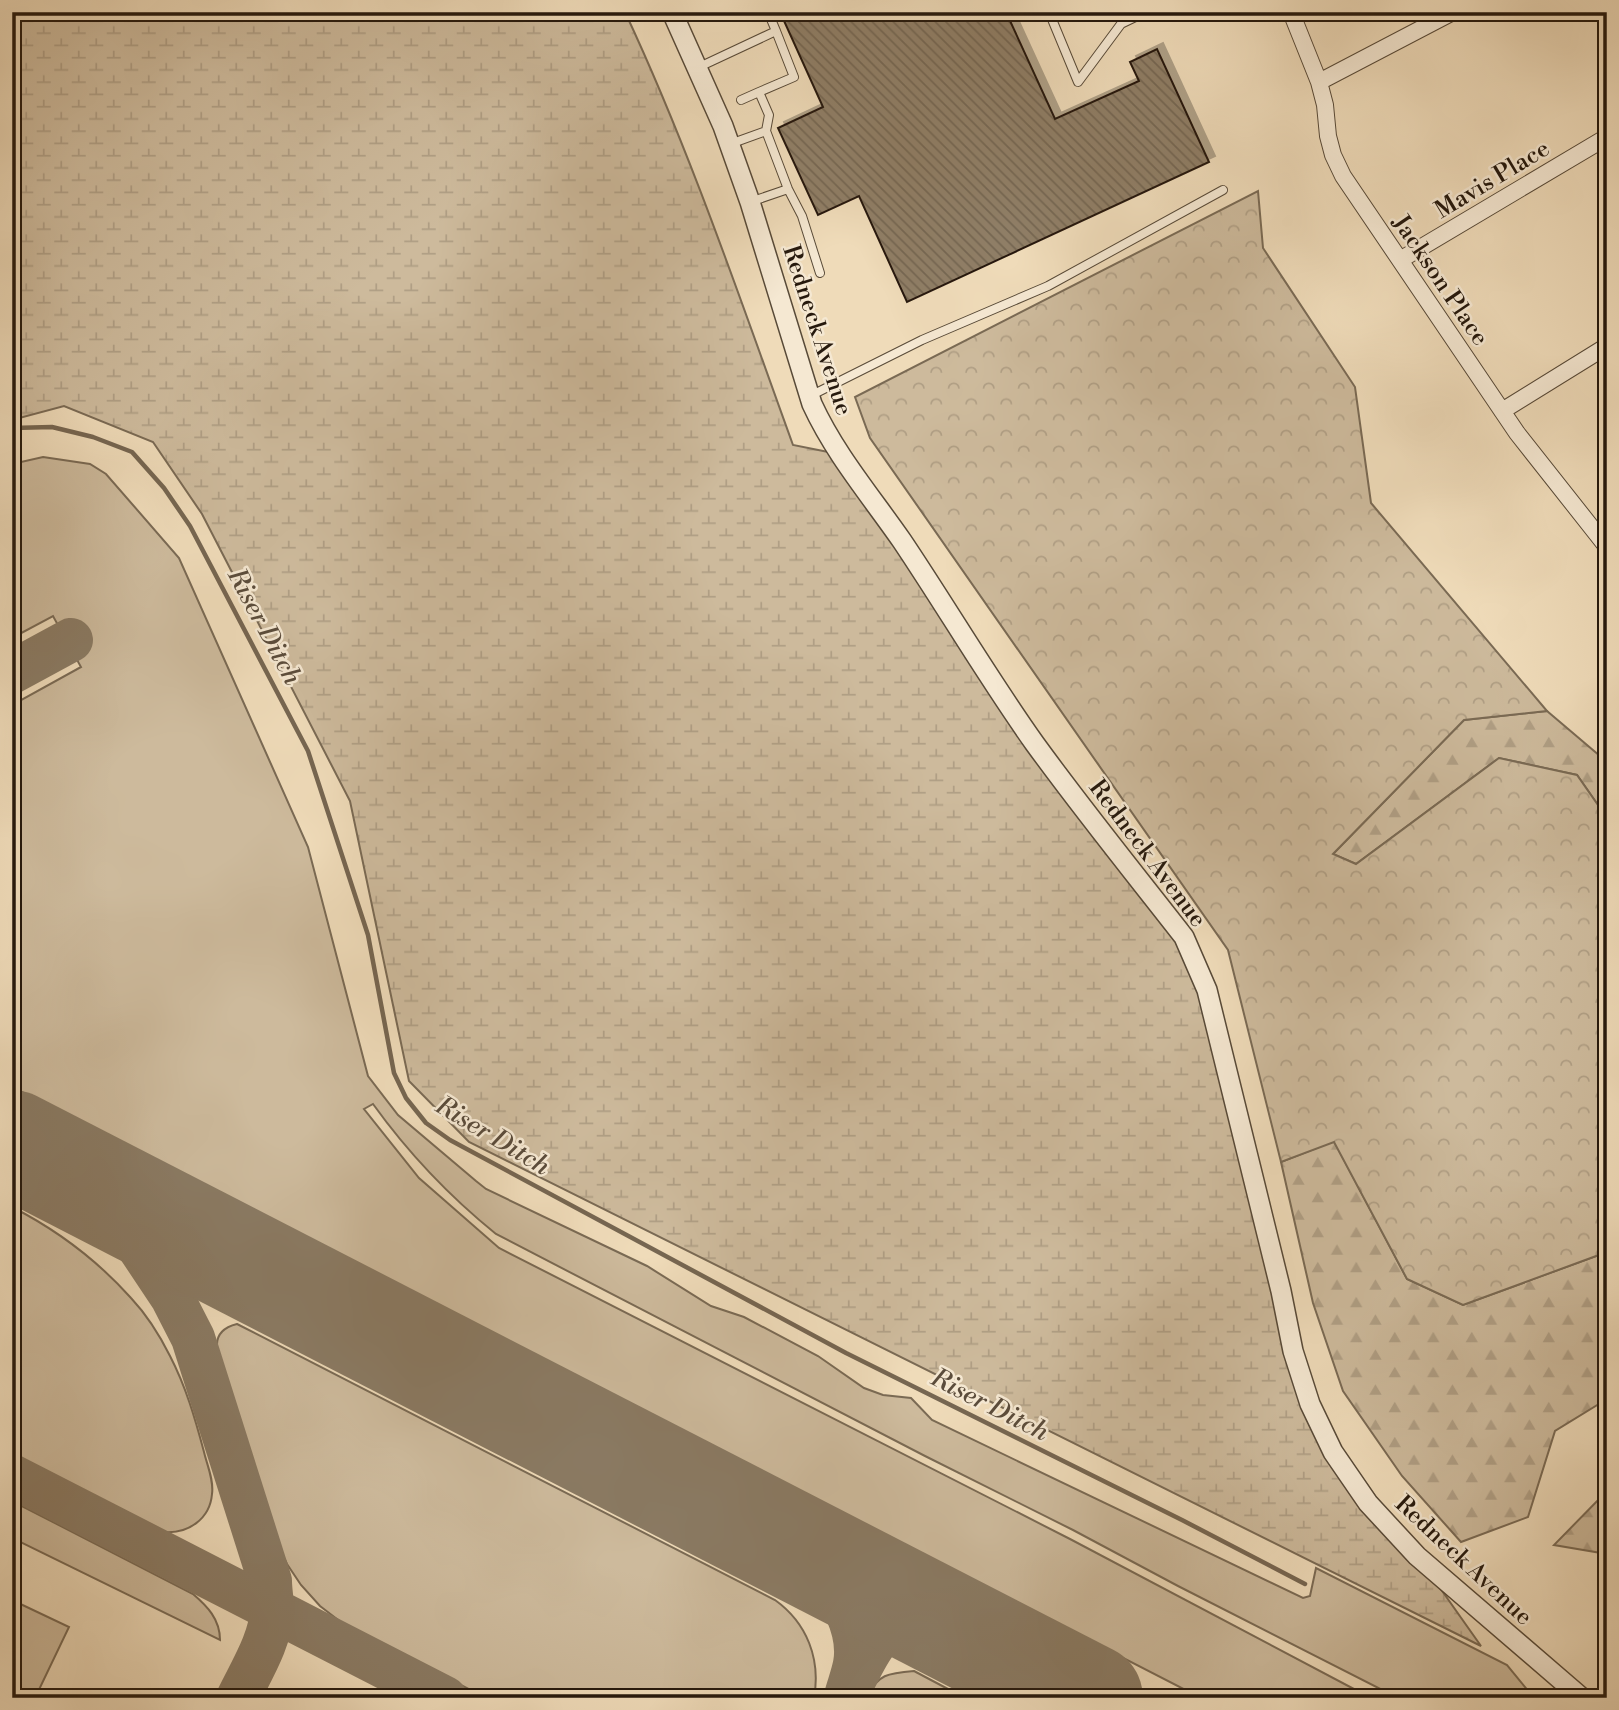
<svg xmlns="http://www.w3.org/2000/svg" width="1619" height="1710" viewBox="0 0 1619 1710" font-family="'Libre Bodoni',serif">
	<defs>
		<pattern id="forest-firs" width="22" height="20" patternUnits="userSpaceOnUse" patternTransform="scale(1.75)"><rect width="22" height="20" fill="#cdba9c"/><path d="M5 1l3.5 6h-7zM16 11l3.5 6h-7z" fill="#b09f85"/></pattern>
		<pattern id="wetland-marsh" width="20" height="14" patternUnits="userSpaceOnUse" patternTransform="scale(1.75)"><rect width="20" height="14" fill="#cdba9c"/><path d="M1 5h8M5 5V1M11 12h8M15 12V8" fill="none" stroke="#b09f85"/></pattern>
		<pattern id="park-crowns" width="20" height="18" patternUnits="userSpaceOnUse" patternTransform="scale(1.75)"><rect width="20" height="18" fill="#cdba9c"/><path d="M2 6a3 3 0 1 1 6 0M12 15a3 3 0 1 1 6 0" fill="none" stroke="#b09f85"/></pattern>
		<pattern id="building-back-hatch" width="6" height="6" patternUnits="userSpaceOnUse" patternTransform="scale(1.75)"><rect width="6" height="6" fill="#8f7e66"/><path d="M-1 5l2 2M0 0l6 6M5-1l2 2" fill="none" stroke="#756652"/></pattern>
		<filter id="shadow"><feDropShadow dx="6" dy="-6" stdDeviation="0" flood-color="#0004"/></filter>
	</defs>
	<rect width="100%" height="100%" fill="#efdbb9"/>
	<filter id="stains"><feTurbulence type="fractalNoise" baseFrequency=".00286" numOctaves="4"/><feColorMatrix values="0 0 0 0 .2 0 0 0 0 .09 0 0 0 0 .02 0 0 0 .5 -.17"/></filter>
	<radialGradient id="worn" r=".72"><stop offset=".6" stop-color="#630" stop-opacity="0"/><stop offset="1" stop-color="#630" stop-opacity=".3"/></radialGradient>
	<!-- grass -->
	<path fill="#cdba9c" stroke="#7a6a54" stroke-width="2" d="M43,457l47,7 16,10 73,84 129,289 60,229 30,39 78,66 10,8 161,77 64,40 33,11 74,39 46,32 19,7 28,3 21,22 371,178 7,-2 6,-28 191,97 27,33h-136l-220,-112 -105,-56 -148,-74 -429,-222c-47,-38 -87,-80 -123,-130l-9,5 55,69 80,70 571,291 301,159h-170l-1189,-611v-382l69,-38 -28,-51 -41,22v-174z
		M12,1207c45,23 85,53 119,91 15,16 29,38 39,58 16,31 25,62 34,96 3,13 10,28 8,42 -2,25 -24,40 -48,38l-152,-76z
		M237,1324l538,276c32,23 46,59 39,98h-328l-140,-72 -26,-20 -19,-21 -14,-21 -8,-17 -62,-200c-1,-13 8,-20 20,-23z
		M12,1501l181,93c14,12 27,25 27,46l-208,-102z
		M12,1600l57,27 -34,71h-23z
		M914,1671l51,27h-99c11,-24 23,-25 48,-27z"/>
	<!-- forest -->
	<path fill="url(#forest-firs)" stroke="#7a6a54" stroke-width="2" d="M1547,711l60,51v56l-30,-43 -78,-17 -143,106 -23,-10 131,-134z
		M1334,1141l73,138 56,26 144,-53v147l-52,32 -27,86 -67,25 -59,-66 -59,-85 -30,-88 -32,-141z
		M1607,1491v63l-53,-9z"/>
	<!-- wetland -->
	<path fill="url(#wetland-marsh)" stroke="#7a6a54" stroke-width="2" d="M12,12h613c66,141 115,287 168,433l45,9 346,483 126,467 171,242 -1012,-504 -60,-61 -59,-280 -148,-287 -49,-72 -89,-36 -52,14z"/>
	<!-- park -->
	<path fill="url(#park-crowns)" stroke="#7a6a54" stroke-width="2" d="M1258,191l5,57 92,139 16,116 176,208 -83,9 -131,134 23,10 143,-106 78,17 30,43v434l-144,53 -56,-26 -73,-137 -53,20 -53,-212 -358,-512 -15,-41z"/>
	<g fill="none" stroke-linecap="round" stroke-linejoin="round">
		<!-- stream -->
		<path stroke="#766651" stroke-width="4.5" d="M12,428l40,-1 41,10 39,15 32,36 26,38 118,225 60,184 26,138 12,25 20,25 24,17 396,213 336,167 123,64"/>
		<!-- taxiway -->
		<path stroke="#8a7a63" stroke-width="44" d="M12,672l59,-32
			M28,1152l52,38 54,50 38,57 21,41 77,243c0,9 2,19 2,28 -1,31 -21,62 -34,89
			M12,1476l433,222
			M814,1556c20,31 48,69 41,108 -2,11 -6,21 -9,32
			M854,1680c23,-44 28,-58 81,-61"/>
		<!-- runway -->
		<path stroke="#8a7a63" stroke-width="108" d="M12,1144l1077,554"/>
	</g>
	<!-- building -->
	<path fill="url(#building-back-hatch)" stroke="#26190d" stroke-width="2" filter="url(#shadow)" d="M780,12h226l49,107 84,-38 -9,-19 27,-13 52,113 -302,140 -48,-106 -41,19 -40,-87 45,-21z"/>
	<g fill="none" stroke-linecap="round" stroke-linejoin="round">
		<defs>
			<path id="service" d="M768,12l8,19
				M1049,12l29,70 43,-58 25,-12
				M697,68l79,-37 18,46 -35,15 10,23 -3,16 22,58 14,27 18,57
				M741,100l18,-8
				M730,144l36,-13
				M750,202l38,-13
				M810,396l112,-56 126,-54 175,-96"/>
			<path id="minor" d="M1291,12l28,70 6,23 3,31 5,19 10,21 174,257 90,114
				M1319,82l134,-70
				M1400,260l207,-123
				M1502,411l105,-65"/>
			<path id="tertiary" d="M672,12l51,114 27,76 62,202c23,50 58,91 90,137 45,67 86,137 133,203 48,66 99,129 149,193l23,53 74,301 12,60 17,53 23,48 35,51 49,53 165,142"/>
		</defs>
		<!-- service casing -->
		<use href="#service" stroke="#584a38" stroke-width="10"/>
		<!-- minor casing -->
		<use href="#minor" stroke="#584a38" stroke-width="18"/>
		<!-- tertiary casing -->
		<use href="#tertiary" stroke="#584a38" stroke-width="22"/>
		<!-- service -->
		<use href="#service" stroke="#f5e8d2" stroke-width="8"/>
		<!-- minor -->
		<use href="#minor" stroke="#f5e8d2" stroke-width="16"/>
		<!-- tertiary -->
		<use href="#tertiary" stroke="#f5e8d2" stroke-width="19"/>
	</g>
	<g text-anchor="middle" stroke-width="5" stroke-linejoin="round" paint-order="stroke">
		<!-- street labels -->
		<g font-size="24" fill="#26190d" stroke="#f5e8d2">
			<text transform="translate(1492 179) rotate(-31)" y="8">Mavis Place</text>
			<text transform="translate(1441 280) rotate(56)" y="8">Jackson Place</text>
			<text transform="translate(818 330) rotate(72)" y="8">Redneck Avenue</text>
			<text transform="translate(1148 853) rotate(53)" y="8">Redneck Avenue</text>
			<text transform="translate(1464 1560) rotate(43)" y="8">Redneck Avenue</text>
		</g>
		<!-- water labels -->
		<g font-size="26" font-style="italic" fill="#5b4c3b" stroke="#f5e8d2">
			<text transform="translate(265 626) rotate(62)" y="9">Riser Ditch</text>
			<text transform="translate(493 1135) rotate(31)" y="9">Riser Ditch</text>
			<text transform="translate(990 1404) rotate(27)" y="9">Riser Ditch</text>
		</g>
	</g>
	<!-- margin -->
	<rect width="1619" height="1710" fill="none" stroke="#efdbb9" stroke-width="42"/>
	<rect x="14" y="14" width="1591" height="1682" fill="none" stroke="#26190d" stroke-width="3.5"/>
	<rect x="21" y="21" width="1577" height="1668" fill="none" stroke="#26190d" stroke-width="2"/>
	<rect width="100%" height="100%" filter="url(#stains)"/>
	<rect width="100%" height="100%" fill="url(#worn)"/>
</svg>
